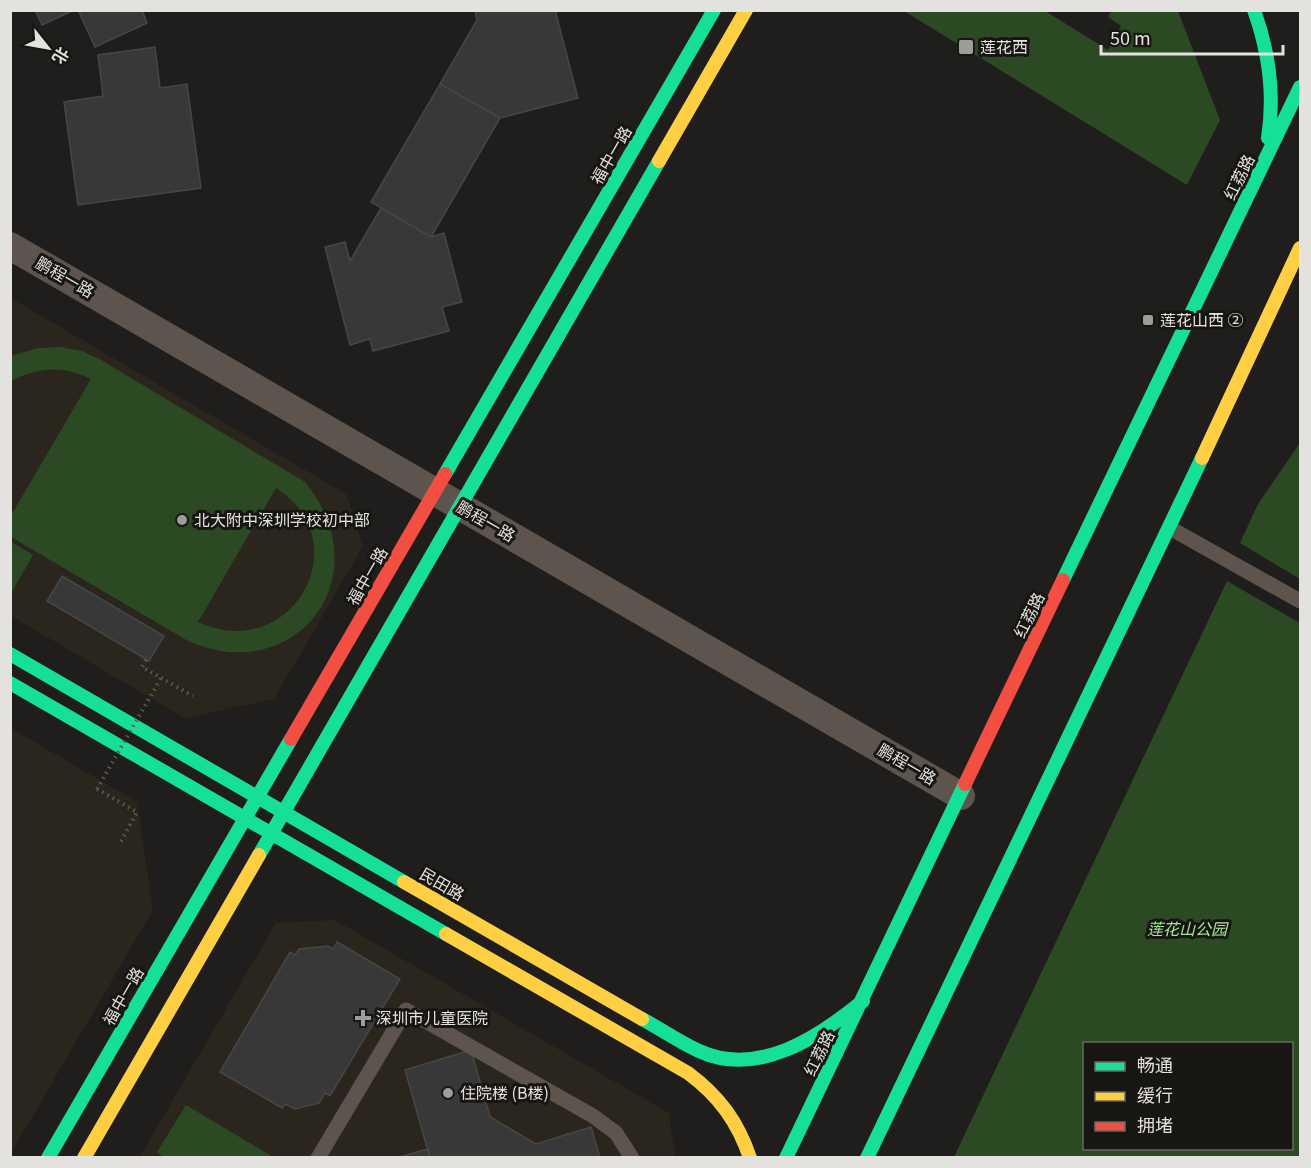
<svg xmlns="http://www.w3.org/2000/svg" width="1311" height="1168" viewBox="0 0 1311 1168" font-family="Georgia,'Noto Sans SC',serif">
	<rect width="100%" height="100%" fill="#201e1c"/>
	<!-- built -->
	<path fill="#2a251d" d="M14,300l332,194 17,52 -89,153 -89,19 -174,-102 -1,-311z
		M11,728l126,74 16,108 -142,243z
		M335,920l334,193 6,44 -536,1 137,-235z"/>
	<!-- green -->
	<path fill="#2b4a23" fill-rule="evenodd" d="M904,11h141l63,39 13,-24 -13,-9 3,-6h67l42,109 -33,65z
		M60,347l22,4 19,9 204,122c77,93 -8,207 -117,159l-177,-104v-26l2,1 78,-133c-28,-14 -53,-12 -80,2v-25l27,-8zM276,488c85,54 15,177 -78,134z
		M1300,443v136l-60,-36 18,-39z
		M11,542l22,13 -22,38z
		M1227,581l73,42v534h-346zM1084,1044h208v104h-208z
		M186,1105l84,50 -1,2 -104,1 -8,-6z"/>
	<!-- building -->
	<path fill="#393838" stroke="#474646" stroke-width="1.5" d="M35,10h39l-32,15z
		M78,10h64l5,13 -52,24z
		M475,10h80l23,88 -78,20 -60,-34 37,-64z
		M155,47l5,41 27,-4 14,104 -123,17 -14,-103 39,-6 -5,-41z
		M440,84l60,34 -69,119 -60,-35z
		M381,208l50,29 13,-4 18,69 -20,5 7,24 -76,20 -3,-12 -20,6 -25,-98 20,-5 5,19z
		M62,576l102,60 -15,25 -102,-60z
		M337,942l63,37 -70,117 -5,-3 -6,10 -24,6 -10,-5 -3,4 -62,-36 70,-120 5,3 4,-6 29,-3 5,3z
		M471,1050l19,67 46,27 55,-17 9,31h-170l-25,-88z
		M428,1149l2,9h-34z"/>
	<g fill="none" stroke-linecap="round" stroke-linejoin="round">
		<!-- path -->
		<path stroke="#5e5a55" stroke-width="4" stroke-dasharray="1.5 4.5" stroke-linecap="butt" d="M146,660l-4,7 51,29
			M97,789l40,23 -17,31"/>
		<!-- lane -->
		<path stroke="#5c544d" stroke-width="15" d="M1170,528l130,73
			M318,1158l88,-148 187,106 23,17 16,25"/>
		<!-- street -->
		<path stroke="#5c544d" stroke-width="28" d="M10,246l951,550"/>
		<!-- fast -->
		<path stroke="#16e098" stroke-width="14" d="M1254,10c15,42 21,84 14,128
			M445,474l269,-464
			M1063,580l237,-493
			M10,654l394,228
			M10,683l436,251
			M259,855l400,-694
			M642,1019c19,10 37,23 57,32 59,27 120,-14 164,-50
			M48,1158l243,-419
			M786,1158l179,-374
			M867,1158l335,-700"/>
		<!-- slow -->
		<path stroke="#ffcf43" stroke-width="14" d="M659,161l87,-151
			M1202,458l98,-210
			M404,882l238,137
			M446,934l242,139c31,23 50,49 62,85
			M84,1158l175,-303"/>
		<!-- jam -->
		<path stroke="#f24e42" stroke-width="14" d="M291,739l154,-265
			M965,784l98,-204"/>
		<!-- path-bridge -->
		<path stroke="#5e5a55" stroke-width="4" stroke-dasharray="1.5 4.5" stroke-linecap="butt" d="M97,789l64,-111"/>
	</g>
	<!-- markers -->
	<g fill="#9f9d9b" stroke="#181612" stroke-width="2">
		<rect x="958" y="39" width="16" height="16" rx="3"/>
		<rect x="1142" y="314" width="12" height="12" rx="3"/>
		<circle cx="182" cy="520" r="6"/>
		<path d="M360 1009h6v6h6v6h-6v6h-6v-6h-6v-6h6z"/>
		<circle cx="448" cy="1093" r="6"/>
	</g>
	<g text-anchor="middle" stroke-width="6" stroke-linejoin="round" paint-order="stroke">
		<!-- poi labels -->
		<g font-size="16" fill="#e4e2df" stroke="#181612" text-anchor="start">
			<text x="980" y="53">莲花西</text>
			<text x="1160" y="326">莲花山西 ②</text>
			<text x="194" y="526">北大附中深圳学校初中部</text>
			<text x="376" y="1024">深圳市儿童医院</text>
			<text x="460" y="1099">住院楼 (B楼)</text>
		</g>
		<!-- street labels -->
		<g font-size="16" fill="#e4e2df" stroke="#181612">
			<text transform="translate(611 155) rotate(-60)" y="6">福中一路</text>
			<text transform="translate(1239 177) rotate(-64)" y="6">红荔路</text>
			<text transform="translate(65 277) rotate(30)" y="6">鹏程一路</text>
			<text transform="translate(486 521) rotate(30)" y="6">鹏程一路</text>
			<text transform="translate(367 576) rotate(-60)" y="6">福中一路</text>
			<text transform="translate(1029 615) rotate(-64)" y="6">红荔路</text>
			<text transform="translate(907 764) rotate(30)" y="6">鹏程一路</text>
			<text transform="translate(442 884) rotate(30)" y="6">民田路</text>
			<text transform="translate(123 996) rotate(-60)" y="6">福中一路</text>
			<text transform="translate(819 1053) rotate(-64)" y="6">红荔路</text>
		</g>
		<!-- park labels -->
		<g font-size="16" font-style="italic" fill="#a4e694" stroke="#181612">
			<text x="1187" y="935">莲花山公园</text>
		</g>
	</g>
	<!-- border -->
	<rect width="1311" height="1168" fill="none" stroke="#e4e2df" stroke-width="24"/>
	<!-- legend -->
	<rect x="1083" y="1042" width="210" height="108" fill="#181612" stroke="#6a6864" stroke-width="1.5"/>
	<rect x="1095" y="1062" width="30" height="9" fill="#16e098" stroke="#6a6864" stroke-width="1.5"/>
	<text x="1137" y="1072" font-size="18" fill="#e4e2df">畅通</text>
	<rect x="1095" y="1092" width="30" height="9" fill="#ffcf43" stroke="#6a6864" stroke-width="1.5"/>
	<text x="1137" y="1102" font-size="18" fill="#e4e2df">缓行</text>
	<rect x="1095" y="1122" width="30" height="9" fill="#f24e42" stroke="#6a6864" stroke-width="1.5"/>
	<text x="1137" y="1132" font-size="18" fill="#e4e2df">拥堵</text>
	<!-- north arrow -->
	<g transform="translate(48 48) rotate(121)" stroke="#181612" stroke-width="4.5" paint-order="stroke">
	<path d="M0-4.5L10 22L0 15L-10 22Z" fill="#e4e2df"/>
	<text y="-9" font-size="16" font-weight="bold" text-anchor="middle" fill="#e4e2df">北</text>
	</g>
	<!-- scale -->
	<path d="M1101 45v9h182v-9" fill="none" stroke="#e4e2df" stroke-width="3"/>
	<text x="1110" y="45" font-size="18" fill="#e4e2df" stroke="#181612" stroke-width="4.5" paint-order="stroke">50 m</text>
</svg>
